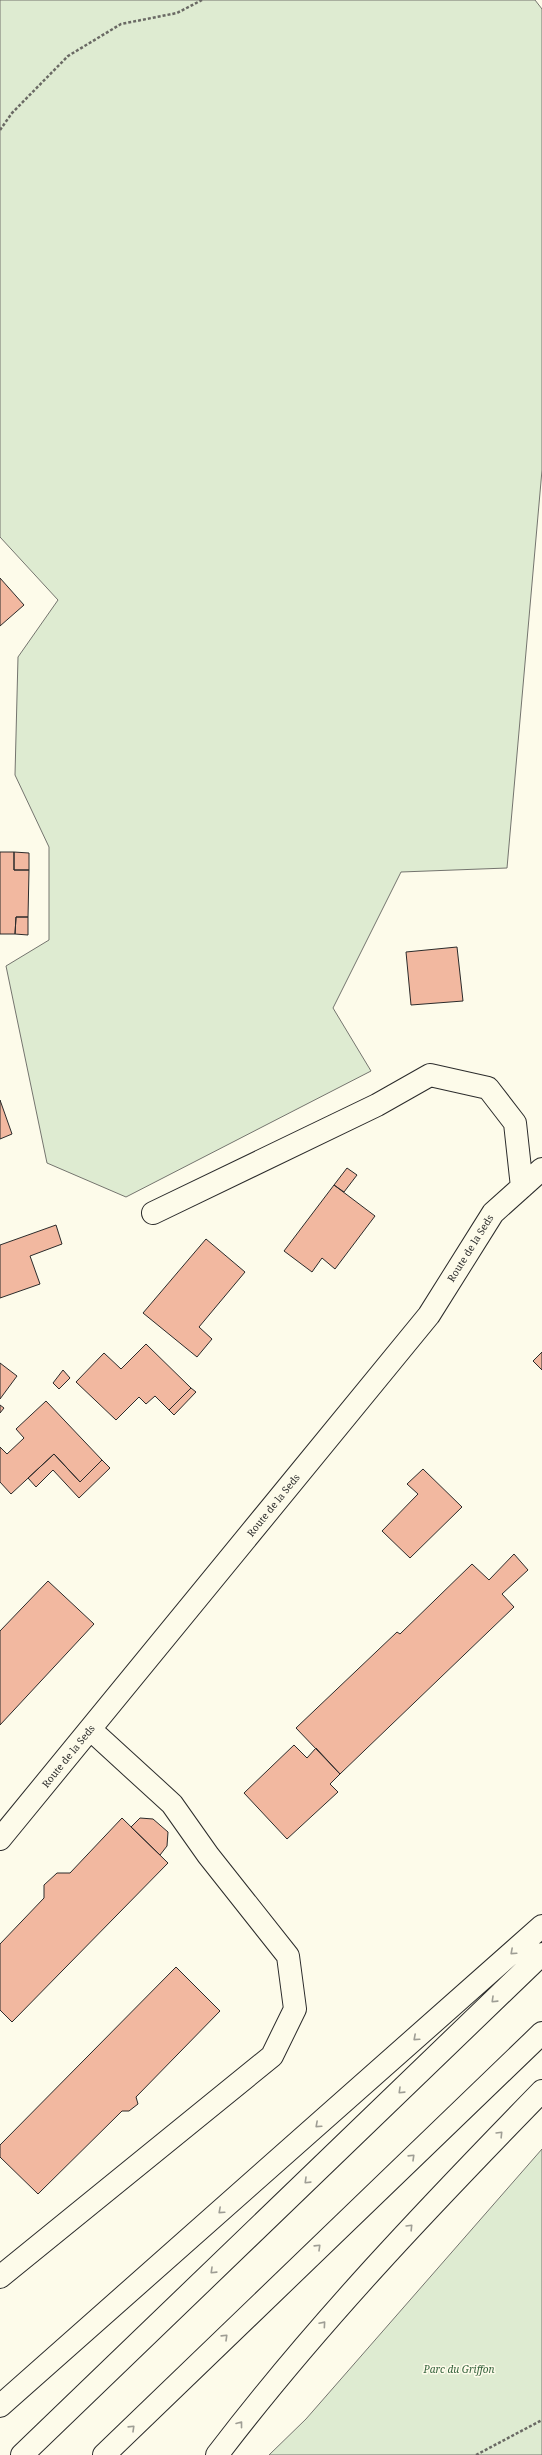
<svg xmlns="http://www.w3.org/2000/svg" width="542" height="2455" viewBox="0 0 542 2455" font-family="'Noto Serif',serif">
	<rect width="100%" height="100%" fill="#fdfbea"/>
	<!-- green -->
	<path fill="#deebd1" stroke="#74746e" d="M0,0h535l7,9v461l-35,398 -106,4 -68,136 38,63 -245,126 -79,-34 -41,-197 43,-26v-93l-34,-72 3,-118 40,-57 -58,-63z
		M542,2149v306h-273l37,-36z"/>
	<!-- building -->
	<path fill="#f2b8a0" stroke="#2b2b2b" d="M0,578l24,27 -24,21z
		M0,852h14v18h15l-1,47h-12l-1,17h-15z
		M14,852l15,1v17h-15z
		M16,917h12v18l-13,-1z
		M457,947l6,54 -52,4 -5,-53z
		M0,1100l12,34 -12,5z
		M347,1168l10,7 -13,17 -10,-7z
		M334,1185l41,31 -40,53 -13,-11 -10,14 -28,-21z
		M56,1225l6,19 -32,12 10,28 -40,14v-53z
		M206,1239l39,33 -46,55 13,12 -15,18 -54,-44z
		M146,1344l45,44 -22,22 -14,-14 -9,8 -7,-7 -23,23 -40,-38 28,-29 17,16z
		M542,1352v18l-9,-9z
		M0,1363l17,13 -17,23z
		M63,1370l7,8 -11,11 -6,-6z
		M191,1388l5,4 -22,23 -5,-5z
		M46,1401l56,59 -22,22 -26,-28 -43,40 -11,-12v-35l7,7 17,-16 -8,-9z
		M0,1405l4,3 -4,5z
		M54,1454l26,28 22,-22 8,8 -31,30 -26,-28 -17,17 -8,-9z
		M423,1469l39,38 -52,51 -28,-27 36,-37 -11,-10z
		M514,1554l14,16 -26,24 12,13 -174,167 -44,-46 101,-96 3,2 72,-70 17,16z
		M48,1581l46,43 -94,101v-94z
		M294,1745l13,13 9,-10 24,26 -10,10 8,8 -51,47 -43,-46z
		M122,1818l46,45 -156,159 -12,-12v-66l44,-46v-13l13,-12h13z
		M140,1818l13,1 15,13 -1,14 -7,9 -29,-28z
		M176,1967l44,44 -84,86 2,7 -9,7h-7l-84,83 -38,-37v-12z"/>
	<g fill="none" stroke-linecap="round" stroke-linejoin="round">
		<defs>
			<path id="minor" d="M153,1213l224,-108 53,-30 58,13 27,35 7,64
				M0,1839l429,-524 64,-102 49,-44
				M0,2277l272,-221 23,-47 -7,-53 -80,-101 -36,-51 -82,-75"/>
			<path id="highway" d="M0,2406l542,-480
				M22,2455l520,-501
				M104,2455l438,-422
				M217,2455c99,-130 211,-247 325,-364"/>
		</defs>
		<!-- minor casing -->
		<use href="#minor" stroke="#2b2b2b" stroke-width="24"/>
		<!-- highway casing -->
		<use href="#highway" stroke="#2b2b2b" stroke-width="24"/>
		<!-- path -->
		<path stroke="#6a6964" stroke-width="2.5" stroke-dasharray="3 2" stroke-linecap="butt" d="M0,130l12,-17 56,-57 53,-32 56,-11 25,-13
			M476,2455l66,-35"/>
		<!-- minor -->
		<use href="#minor" stroke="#fdfbea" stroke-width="22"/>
		<!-- highway -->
		<use href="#highway" stroke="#fdfbea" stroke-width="22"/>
	</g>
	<!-- one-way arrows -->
	<defs><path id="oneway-chevron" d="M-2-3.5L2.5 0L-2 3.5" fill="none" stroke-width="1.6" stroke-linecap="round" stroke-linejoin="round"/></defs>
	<g stroke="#9e9d94">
		<use href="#oneway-chevron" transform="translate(513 1952) rotate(138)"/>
		<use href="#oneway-chevron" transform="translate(494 2000) rotate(136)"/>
		<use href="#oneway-chevron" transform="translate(416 2038) rotate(138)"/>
		<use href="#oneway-chevron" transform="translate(401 2091) rotate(136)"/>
		<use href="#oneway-chevron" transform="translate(318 2125) rotate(138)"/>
		<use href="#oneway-chevron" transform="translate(500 2134) rotate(-46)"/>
		<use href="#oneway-chevron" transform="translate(412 2157) rotate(-44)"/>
		<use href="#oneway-chevron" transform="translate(307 2181) rotate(136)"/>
		<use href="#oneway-chevron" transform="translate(221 2211) rotate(138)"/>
		<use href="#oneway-chevron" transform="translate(410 2227) rotate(-46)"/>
		<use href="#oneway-chevron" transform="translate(318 2247) rotate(-44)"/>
		<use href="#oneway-chevron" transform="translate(213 2271) rotate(136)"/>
		<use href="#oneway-chevron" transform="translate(323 2324) rotate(-49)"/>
		<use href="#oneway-chevron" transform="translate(225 2337) rotate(-44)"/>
		<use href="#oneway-chevron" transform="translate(240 2424) rotate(-52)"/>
		<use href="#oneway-chevron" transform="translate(132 2428) rotate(-44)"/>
	</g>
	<g text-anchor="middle" stroke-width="3" stroke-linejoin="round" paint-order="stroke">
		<!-- street labels -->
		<g font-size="10" fill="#2b2b2b" stroke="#fdfbea">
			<text transform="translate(470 1248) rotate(-58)" y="4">Route de la Seds</text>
			<text transform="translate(273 1505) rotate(-51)" y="4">Route de la Seds</text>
			<text transform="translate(68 1756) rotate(-51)" y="4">Route de la Seds</text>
		</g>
		<!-- park labels -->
		<g font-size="10" font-style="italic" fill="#34623c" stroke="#fdfbea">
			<text x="459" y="2373">Parc du Griffon</text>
		</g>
	</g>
</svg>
